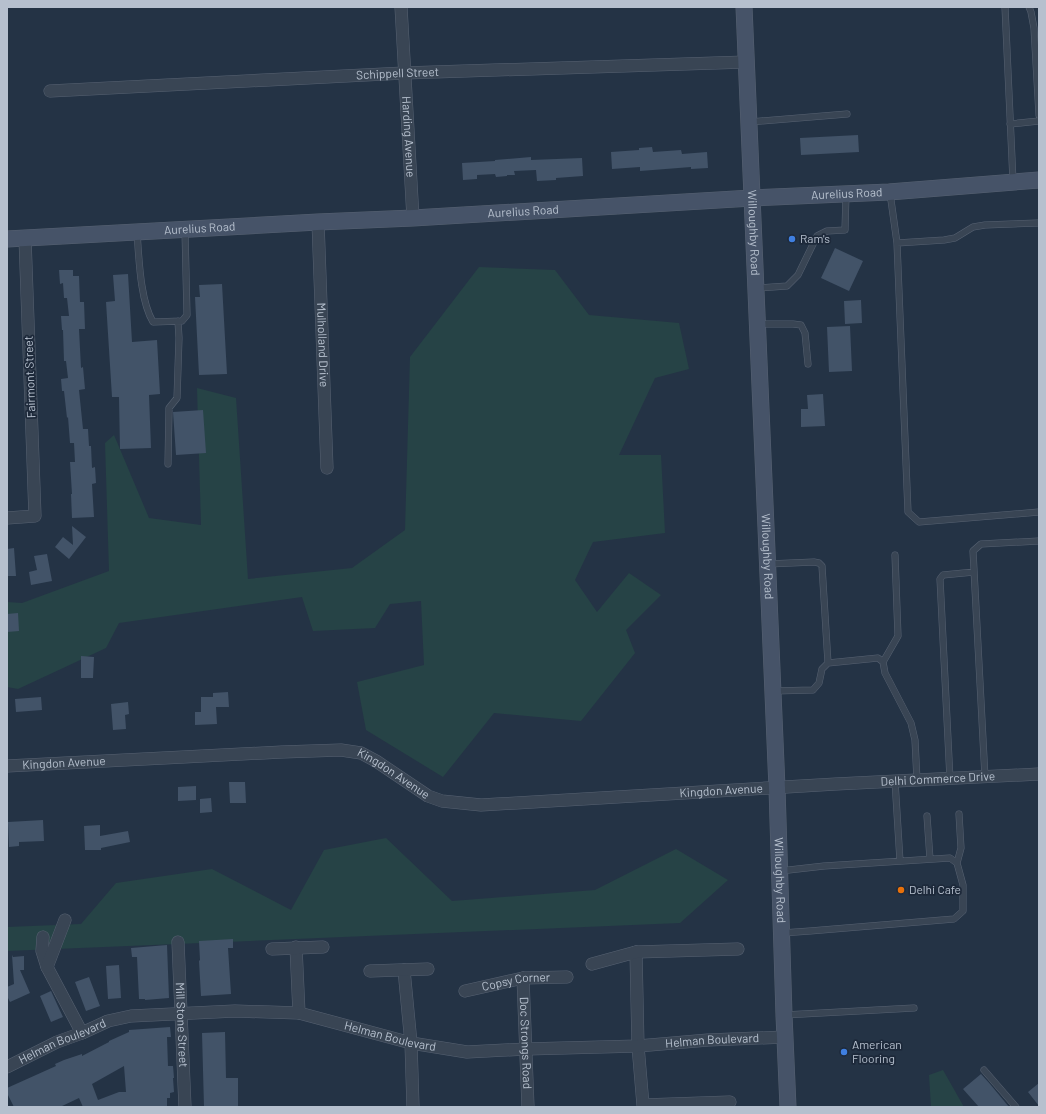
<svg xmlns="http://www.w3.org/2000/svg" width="1046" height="1114" viewBox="0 0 1046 1114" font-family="Barlow,sans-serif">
	<rect width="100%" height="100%" fill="#243345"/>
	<!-- green -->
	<path fill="#264346" d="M479,267l76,3 34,45 90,8 10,46 -34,9 -36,77h42l4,78 -72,9 -18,38 22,32 32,-39 32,22 -35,35 9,23 -54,68 -87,-8 -51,64 -77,-47 -9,-48 67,-17 -3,-64 -31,3 -15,24 -62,3 -11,-34 -183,26 -13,25 -88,41 -11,-2v-85l15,1 87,-32 -4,-128 9,-8 35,83 52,7 -4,-137 39,10 12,181 104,-11 53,-38 5,-173z
		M386,838l66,63 143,-11 81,-41 52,31 -48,43 -673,28v-24l74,-3 35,-41 96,-14 79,41 33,-60z
		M943,1070l21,37h-33l-2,-32z"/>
	<!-- building -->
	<path fill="#425368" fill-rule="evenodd" d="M858,135l1,17 -58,3 -1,-17z
		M652,147l1,5 28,-2 1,4 25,-2 1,16 -17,1v-2l-51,4v-4l-28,2 -1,-17 28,-2v-2z
		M531,157v3l51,-2 1,18 -27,2v2l-19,1 -1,-11 -22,1 1,4h-8v1l-11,1 -1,-3 -18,1v4l-14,1 -1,-17 33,-2v-1z
		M835,248l28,13 -14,30 -28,-13z
		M59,270h14v6h6l1,26h4l1,27h-6l2,39 2,-1 2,22 -6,1 4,39h5l1,17h2l1,22 3,-1 1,16 -4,1 2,33 -22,1 -1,-24h1l-2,-32h5l-1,-19h-4l-2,-26 -1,1 -3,-27h-2l-1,-12 7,-1 -2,-17h-2l-1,-31h-1l-1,-14h8l-2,-18h-3l-1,-15 -3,1z
		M128,274l4,68 25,-2 3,54 -11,1 2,53 -31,1 -1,-52h-7l-6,-95 9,-1 -2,-26z
		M222,284l5,90 -28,1 -4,-78h5l-1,-12z
		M861,300l1,23 -17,1 -1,-23z
		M850,326l2,45 -23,1 -2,-45z
		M823,394l2,32 -24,1v-18h7l-1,-14z
		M203,410l3,43 -30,2 -3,-43z
		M72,526l14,11 -17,22 -14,-12 8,-10 10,8z
		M14,548l2,28h-9v-27z
		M47,554l5,27 -21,4 -2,-13 8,-2 -3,-14z
		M18,613l1,18 -12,1v-18z
		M81,656l13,1 -1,21h-12z
		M228,692l1,15h-13l1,17 -22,1v-13h6v-15h12v-4z
		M41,697l1,13 -26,2 -1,-13z
		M128,702l1,12 -4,1 1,14 -13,1 -2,-26z
		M229,782h16l1,21h-16z
		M196,786v14l-18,1v-14z
		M211,798l1,14 -12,1v-14z
		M43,820l1,21 -25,1v4l-10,1 -1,-25z
		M100,825v11l28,-5 2,11 -29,6v2h-16l-1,-24z
		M233,939v9h-5l3,46 -30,2 -2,-35 1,-1 -1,-19z
		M167,945l2,53 -24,2v-1h-6l-2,-42h-5l-1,-9z
		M12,955l1,2 11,-1v14h-4l10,23 -20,9 -3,-6v-9l7,-3z
		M119,965l2,33 -13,1 -2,-33z
		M89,977l11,29 -14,5 -11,-29z
		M51,991l12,26 -12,5 -11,-26z
		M170,1027l1,10h-4l1,29h5l1,12h-1l1,14 -4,1v5h-3v9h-84l-4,-9 -19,9h-46l-7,-14v-5l49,-22 -1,-2 9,-4 18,-6v2l27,-14v-1l20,-9v-2zM124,1066l2,26h-7l-21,8 -6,-16z
		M225,1032l1,46h12v29h-34l-2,-74z
		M981,1074l9,10 19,23h-30l-16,-18z
		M1039,1083v23l-11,-14z"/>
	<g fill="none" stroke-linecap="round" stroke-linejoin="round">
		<defs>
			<path id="lane" d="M1005,7l8,174
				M1029,7l2,5 3,16 5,87
				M750,122l97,-8
				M1010,124l29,-3
				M890,193l7,50 11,269 11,10 120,-10
				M137,232c2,26 3,68 16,90l29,-1 5,-6 -2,-84
				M897,243l47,-3 11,-2 18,-11 12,-2 54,-2
				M757,288l30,-2 11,-11 19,-39 10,-5 18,-1 1,-36
				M759,324h34l8,1 4,8 3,31
				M168,464l1,-56 8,-10 2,-60 -1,-17
				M768,564l46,-2 5,1 3,3 6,97
				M883,662l15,-26 -3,-81
				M773,691l40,-1 6,-7 3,-14 6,-6 50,-5 5,4 2,11 26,50 4,17 2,40
				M985,777l-12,-226 8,-7 58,-3
				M950,779l-10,-200 3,-4 31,-3
				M895,781l5,80
				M927,816l3,43
				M957,863l4,-15 -2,-34
				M780,871l44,-5 126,-8 7,5 6,22v26l-9,8 -144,12 -28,2
				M784,1015l130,-7
				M984,1070l32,37"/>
			<g id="street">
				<path id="s1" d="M401,7l12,211"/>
				<path id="s2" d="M50,91l354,-18 342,-11"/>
				<path id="s3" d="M318,222l9,246"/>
				<path d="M7,518l28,-2 -10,-278"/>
				<path id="s4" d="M7,766l275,-14 59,-2 20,3 15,8 52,35 14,5 39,4 355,-21 203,-10"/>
				<path d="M43,937l-1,14 5,16 35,66"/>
				<path id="s5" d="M178,942l7,165"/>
				<path d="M296,947l3,66"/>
				<path d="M272,949l51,-2"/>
				<path d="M636,952l2,94 5,59 87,-3"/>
				<path d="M592,964l44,-12 102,-3"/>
				<path d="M47,967l18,-47"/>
				<path d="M404,970l7,73 2,64"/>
				<path d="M370,971l58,-2"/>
				<path id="s6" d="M523,978l5,129"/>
				<path id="s7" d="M465,991l58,-13 44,-1"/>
				<path id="s8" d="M7,1067l50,-25 25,-9 26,-12 23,-5 104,-5 64,2 112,30 56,9 59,-3 112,-3 70,-6 77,-3"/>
			</g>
			<g id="secondary">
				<path id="s9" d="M744,7l33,781 7,227 4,92"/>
				<path id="s10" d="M7,239l311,-17 95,-4 339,-20 137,-6 150,-12"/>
			</g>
		</defs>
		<!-- lane casing -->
		<use href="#lane" stroke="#576272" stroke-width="7"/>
		<!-- street casing -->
		<use href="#street" stroke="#576272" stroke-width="13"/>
		<!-- secondary casing -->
		<use href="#secondary" stroke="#576272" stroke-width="17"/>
		<!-- lane -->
		<use href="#lane" stroke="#394554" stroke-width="6"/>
		<!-- street -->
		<use href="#street" stroke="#394554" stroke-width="12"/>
		<!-- secondary -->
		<use href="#secondary" stroke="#465368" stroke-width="16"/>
	</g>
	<!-- markers -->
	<g fill="#3f7fe0" stroke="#1d293a" stroke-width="1.5">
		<circle cx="792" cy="239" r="4"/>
		<circle cx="844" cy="1052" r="4"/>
	</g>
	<circle fill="#e8710a" stroke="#1d293a" stroke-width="1.5" cx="901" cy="890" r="4"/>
	<g text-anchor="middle" stroke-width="3.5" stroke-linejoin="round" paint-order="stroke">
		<!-- street labels -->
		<g font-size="12" fill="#b6c0ce" stroke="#1d293a">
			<text dy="4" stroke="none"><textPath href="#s2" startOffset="348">Schippell Street</textPath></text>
			<text dy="4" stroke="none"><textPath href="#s1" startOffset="130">Harding Avenue</textPath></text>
			<text dy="4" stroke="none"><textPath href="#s10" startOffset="841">Aurelius Road</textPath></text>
			<text dy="4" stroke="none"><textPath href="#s10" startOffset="517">Aurelius Road</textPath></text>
			<text dy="4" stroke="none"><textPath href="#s10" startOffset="193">Aurelius Road</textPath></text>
			<text dy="4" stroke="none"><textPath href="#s9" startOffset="226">Willoughby Road</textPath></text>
			<text dy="4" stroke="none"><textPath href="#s3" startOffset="123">Mulholland Drive</textPath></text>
			<text transform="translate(30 377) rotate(-92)" y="4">Fairmont Street</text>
			<text dy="4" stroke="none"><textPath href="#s9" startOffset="550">Willoughby Road</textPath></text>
			<text dy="4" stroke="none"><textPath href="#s4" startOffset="57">Kingdon Avenue</textPath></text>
			<text dy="4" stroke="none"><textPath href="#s4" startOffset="393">Kingdon Avenue</textPath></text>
			<text dy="4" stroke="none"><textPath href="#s4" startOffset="946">Delhi Commerce Drive</textPath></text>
			<text dy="4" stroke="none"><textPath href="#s4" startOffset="729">Kingdon Avenue</textPath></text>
			<text dy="4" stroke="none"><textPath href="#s9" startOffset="874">Willoughby Road</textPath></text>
			<text dy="4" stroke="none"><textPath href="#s7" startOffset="52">Copsy Corner</textPath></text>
			<text dy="4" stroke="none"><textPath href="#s5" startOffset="83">Mill Stone Street</textPath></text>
			<text dy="4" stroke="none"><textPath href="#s8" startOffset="397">Helman Boulevard</textPath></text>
			<text dy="4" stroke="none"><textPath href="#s8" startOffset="721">Helman Boulevard</textPath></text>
			<text dy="4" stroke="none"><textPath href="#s8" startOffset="61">Helman Boulevard</textPath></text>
			<text dy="4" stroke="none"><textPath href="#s6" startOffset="65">Doc Strongs Road</textPath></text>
		</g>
		<!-- poi labels -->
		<g font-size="12" fill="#b6c0ce" stroke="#1d293a" text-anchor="start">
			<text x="800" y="243">Ram's</text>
			<text x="909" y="894">Delhi Cafe</text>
			<text x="852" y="1049">American<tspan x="852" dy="14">Flooring</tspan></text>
		</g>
	</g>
	<!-- border -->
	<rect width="1046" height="1114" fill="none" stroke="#b6c0ce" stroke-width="16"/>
</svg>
